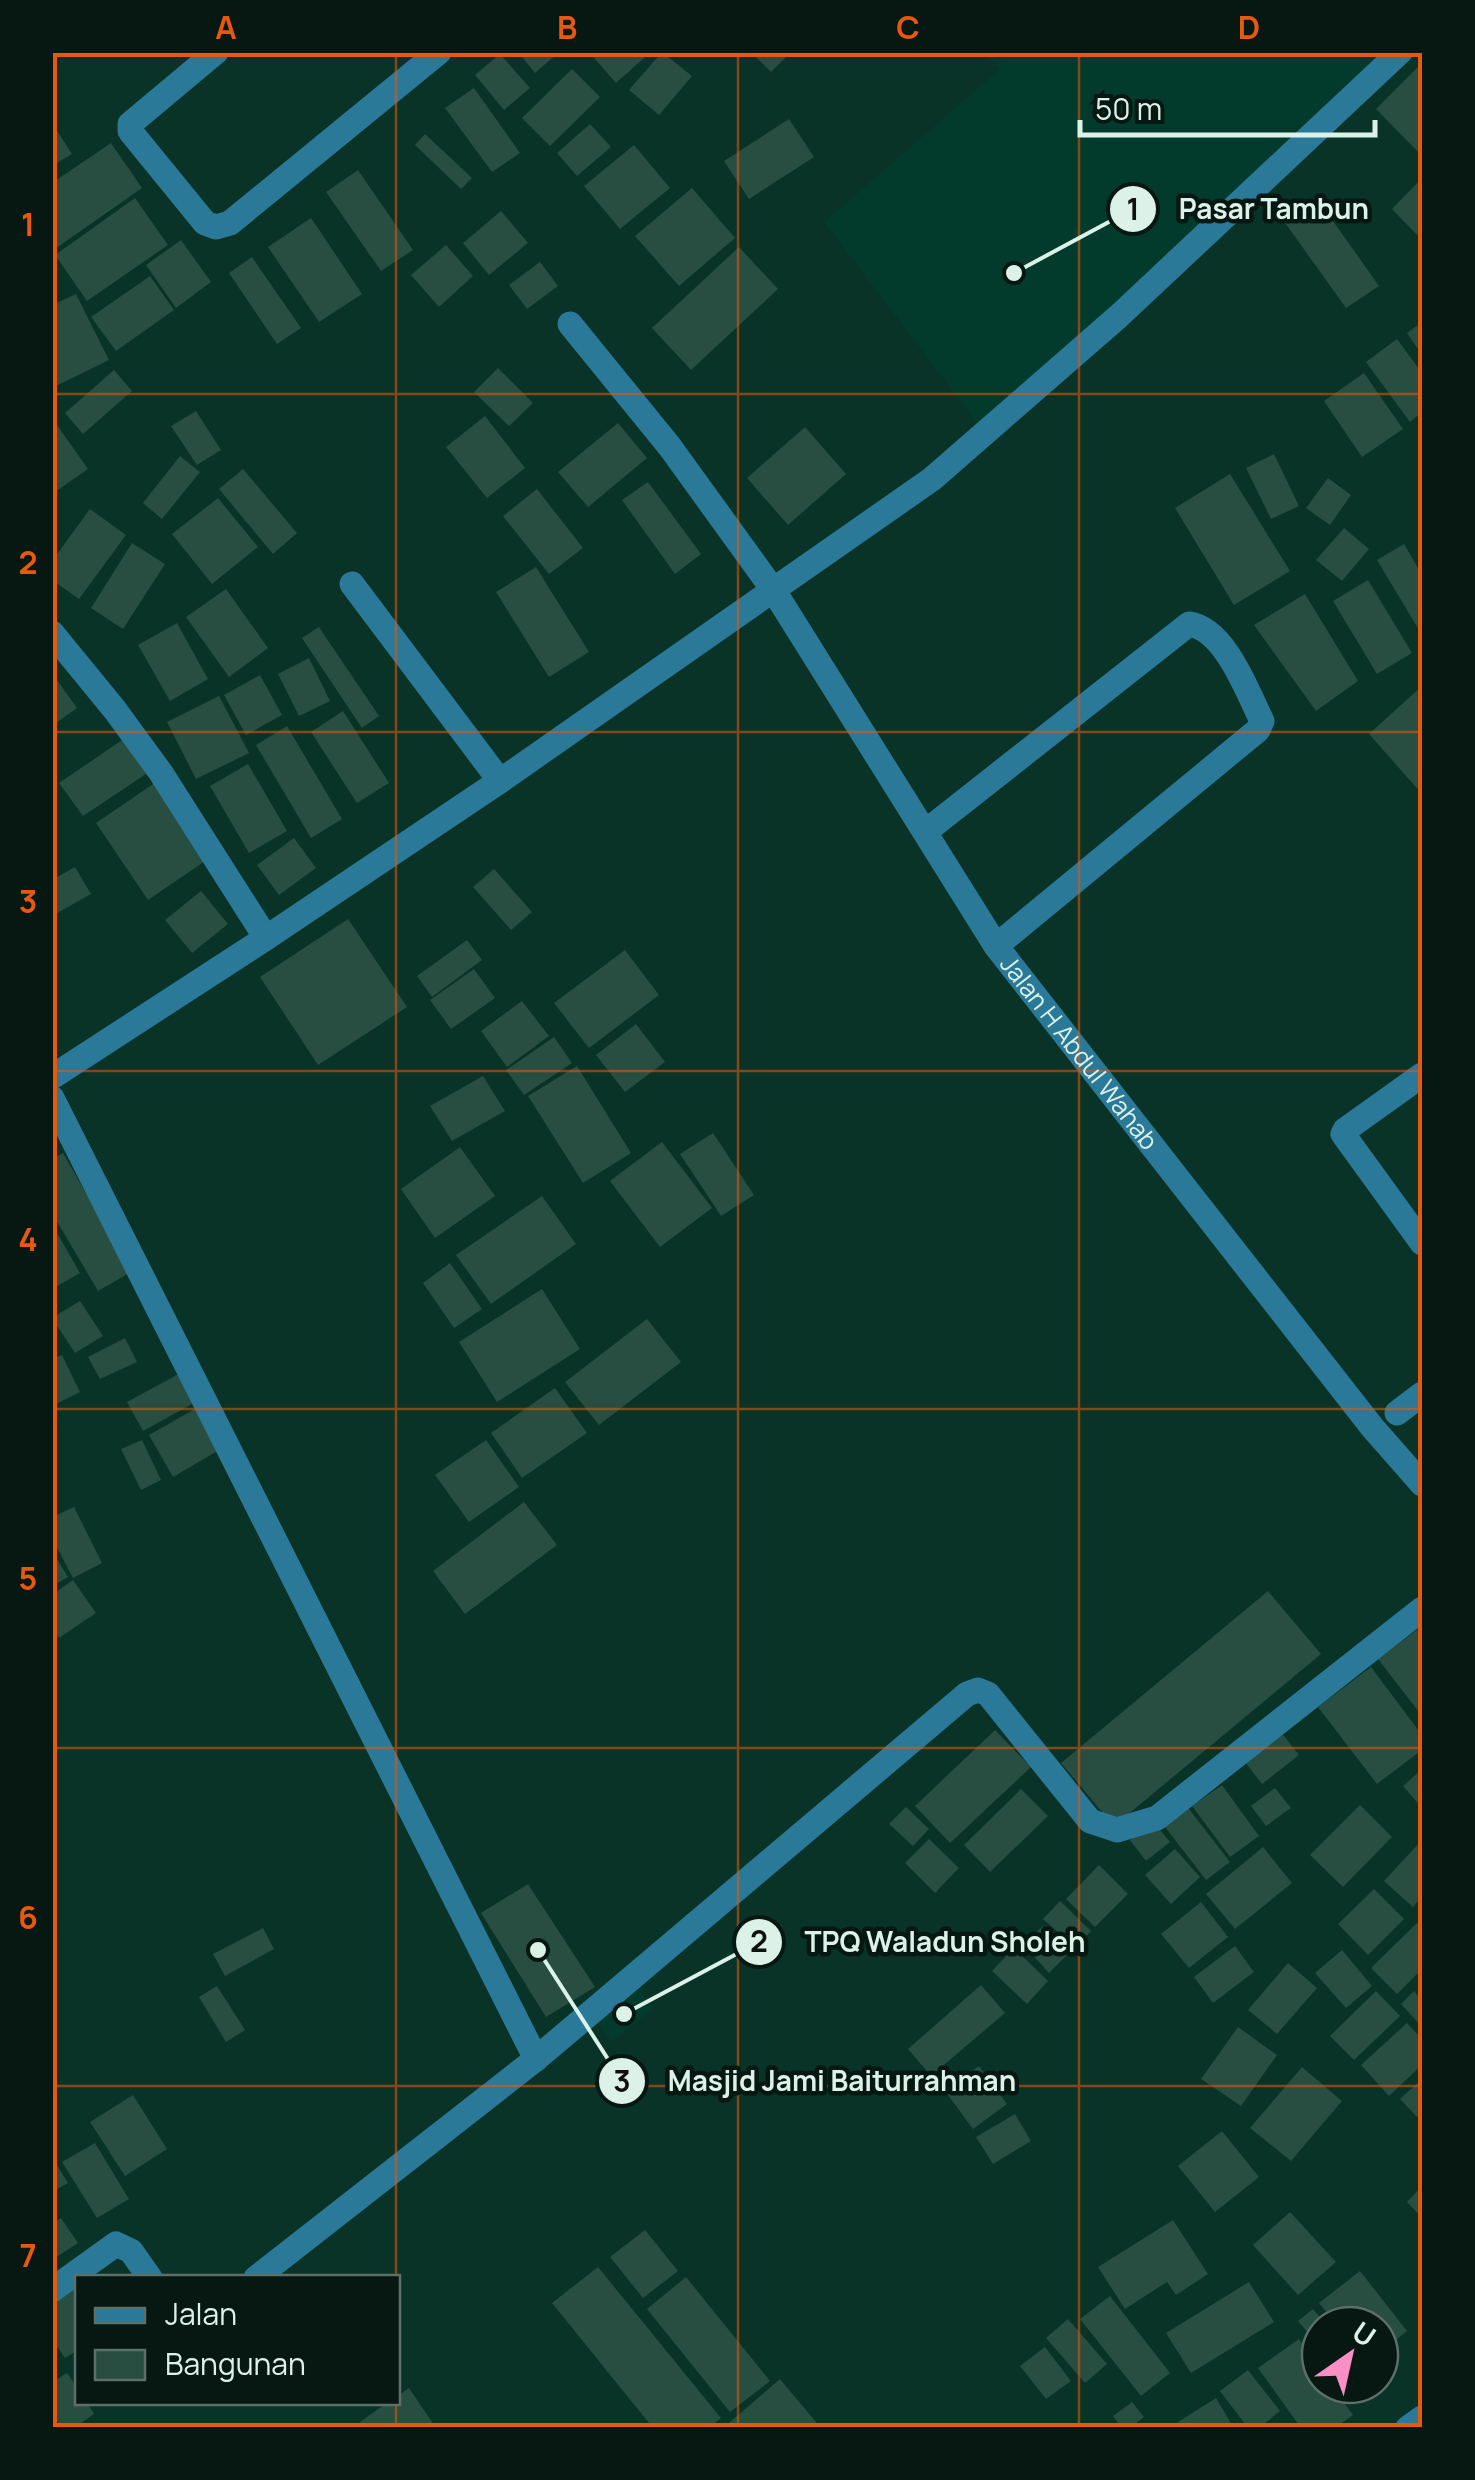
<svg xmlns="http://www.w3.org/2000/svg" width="1475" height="2480" viewBox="0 0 1475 2480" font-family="Manrope,sans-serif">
	<rect width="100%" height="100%" fill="#093327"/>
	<!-- built -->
	<path fill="#023b2b" d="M984,53h415l-415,379 -160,-210 176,-153z
		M636,1985l18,23 -42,34 -18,-22z"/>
	<!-- building -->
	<path fill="#274e41" d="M518,52h41l-24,21z
		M589,52h52l4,5 -29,26z
		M662,52l30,24 -33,39 -30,-25z
		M751,52h40l-20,20z
		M500,54l30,34 -26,22 -29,-35z
		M1422,63v93l-46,-47z
		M572,69l28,28 -50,49 -28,-28z
		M474,88l46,65 -28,19 -47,-64z
		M789,119l25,38 -65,42 -25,-38z
		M52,123l20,31 -20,12z
		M590,124l21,23 -34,29 -20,-23z
		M425,134l47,44 -11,11 -46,-44z
		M111,143l31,45 -90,63v-68z
		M634,145l36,43 -50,41 -36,-43z
		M358,170l55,80 -32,21 -55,-79z
		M1422,178v62l-30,-31z
		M692,188l43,50 -56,48 -44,-50z
		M1316,197l63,89 -33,22 -63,-88z
		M135,198l33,47 -81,56 -32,-46z
		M501,211l27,32 -39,32 -26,-32z
		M311,218l51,76 -43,28 -51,-75z
		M181,240l30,42 -35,26 -30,-43z
		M446,245l27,31 -34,31 -28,-32z
		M739,247l39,42 -87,81 -39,-42z
		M252,257l49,71 -24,16 -48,-71z
		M540,262l18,24 -31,23 -18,-24z
		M150,276l24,34 -58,41 -25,-34z
		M76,294l33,66 -53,26 -4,-7v-74z
		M1422,322v33l-15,-22z
		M1397,339l25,34v39l-12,10 -44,-60z
		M498,368l35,35 -24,23 -35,-34z
		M114,370l18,21 -49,43 -18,-21z
		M1364,373l39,56 -41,28 -38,-56z
		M196,411l25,39 -24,15 -26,-39z
		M485,416l40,52 -38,30 -41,-51z
		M52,418l36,51 -36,25z
		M618,423l29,35 -59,49 -30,-35z
		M805,427l41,47 -58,51 -41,-47z
		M1274,454l25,52 -28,13 -25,-51z
		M180,456l20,16 -38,47 -19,-16z
		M243,469l54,64 -24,21 -54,-65z
		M1230,474l60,97 -56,34 -59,-97z
		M1328,478l23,17 -21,30 -24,-17z
		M648,482l53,72 -26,20 -53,-74z
		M537,489l46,59 -34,26 -46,-58z
		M218,498l40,49 -46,37 -40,-50z
		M90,509l36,26 -47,64 -27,-19v-19z
		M1344,528l25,21 -27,32 -26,-21z
		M132,543l33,21 -42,65 -32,-21z
		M1404,544l18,31v60l-45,-75z
		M536,567l53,85 -40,25 -53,-85z
		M1368,580l44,73 -35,21 -44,-73z
		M226,589l42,59 -39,29 -43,-60z
		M1305,594l53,87 -42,30 -62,-86z
		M177,623l31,56 -38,22 -32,-56z
		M319,627l60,89 -17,12 -60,-90z
		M309,658l21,43 -31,15 -21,-42z
		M52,673l25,35 -25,18z
		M260,675l22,40 -36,20 -22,-40z
		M1422,686v108l-53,-60z
		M219,696l30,57 -53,26 -29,-57z
		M343,711l46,72 -32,20 -46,-71z
		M287,726l55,93 -31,19 -55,-93z
		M125,738l24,34 -66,44 -24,-33z
		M248,764l39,67 -38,22 -39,-67z
		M156,782l52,77 -60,41 -52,-77z
		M294,838l22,30 -37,27 -22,-30z
		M75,867l16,27 -39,22v-36z
		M494,869l38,43 -21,18 -38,-43z
		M201,891l27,33 -36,29 -27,-33z
		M348,919l59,88 -89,58 -58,-88z
		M467,940l15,20 -50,37 -15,-21z
		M625,950l34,45 -70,53 -35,-45z
		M474,969l21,29 -44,31 -21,-29z
		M522,1001l27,35 -42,31 -26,-36z
		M636,1024l29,38 -40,30 -29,-37z
		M554,1037l18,26 -48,32 -18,-25z
		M577,1066l54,87 -48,30 -55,-87z
		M483,1076l22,35 -53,30 -22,-35z
		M713,1133l41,62 -33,21 -41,-62z
		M662,1142l50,66 -52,39 -50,-66z
		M460,1147l35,49 -60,42 -34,-49z
		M63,1153l68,119 -33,19 -46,-78v-54z
		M542,1196l34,48 -85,60 -35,-49z
		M52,1224l28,49 -28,16z
		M450,1263l32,46 -28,19 -31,-45z
		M542,1289l38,60 -83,53 -38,-60z
		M80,1301l23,35 -28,17 -23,-35z
		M647,1319l34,43 -82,63 -34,-43z
		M125,1338l12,24 -37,17 -12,-22z
		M62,1355l18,37 -28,14v-47z
		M186,1370l15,29 -58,32 -16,-29z
		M555,1388l32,45 -65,45 -31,-45z
		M202,1405l24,41 -53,31 -24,-42z
		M142,1440l19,40 -20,10 -20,-41z
		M486,1440l33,47 -50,35 -34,-47z
		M524,1502l33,43 -92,69 -32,-43z
		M74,1507l28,56 -29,15 -21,-40v-21z
		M52,1551l16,26 -16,9z
		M73,1580l23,33 -37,25 -7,-10v-33z
		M1268,1591l53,63 -207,172 -53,-63z
		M1422,1626v90l-44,-57z
		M1371,1667l51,68v15l-45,34 -59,-77z
		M995,1730l36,37 -81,76 -35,-37z
		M1281,1732l18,23 -37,29 -17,-22z
		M1422,1769v39l-19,-22z
		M1222,1785l37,51 -29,21 -38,-51z
		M1275,1788l16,20 -25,18 -15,-20z
		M1021,1789l27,27 -58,56 -26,-27z
		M1186,1805l44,57 -24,18 -44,-57z
		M1360,1805l32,32 -49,50 -33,-32z
		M906,1807l23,22 -16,17 -24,-22z
		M1153,1821l17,21 -24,19 -16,-21z
		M929,1839l30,29 -24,25 -30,-30z
		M1420,1842l2,2v52l-9,11 -29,-26z
		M1263,1847l29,36 -57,46 -29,-35z
		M1175,1849l25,28 -29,27 -26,-29z
		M1099,1865l29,29 -33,33 -29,-28z
		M528,1884l67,103 -49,30 -65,-104z
		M1374,1889l30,30 -36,36 -30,-31z
		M1060,1901l31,30 -15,17 -33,-29z
		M1201,1902l27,35 -39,31 -28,-34z
		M1417,1923l5,6v40l-25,25 -26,-26z
		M1043,1926l26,27 -20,20 -26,-29z
		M263,1928l11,21 -49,27 -12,-22z
		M1235,1946l19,26 -41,31 -19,-26z
		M1014,1948l34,33 -21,23 -35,-33z
		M1342,1950l30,36 -26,22 -31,-35z
		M1288,1963l29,25 -40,46 -29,-24z
		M981,1985l24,28 -74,63 -23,-27z
		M217,1986l28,44 -19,12 -27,-45z
		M1376,1991l24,25 -46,44 -24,-24z
		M1414,1991l8,9v27l-21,-23z
		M1407,2023l15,16v26l-33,31 -28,-31z
		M1238,2027l39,28 -36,51 -40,-27z
		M979,2066l28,38 -34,25 -28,-38z
		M1302,2067l40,34 -51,60 -41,-33z
		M1422,2079v33l-5,5 -17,-18z
		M133,2095l34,54 -42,27 -35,-54z
		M1015,2114l16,27 -38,23 -17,-27z
		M1222,2131l37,46 -44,35 -37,-46z
		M95,2143l34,56 -32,19 -35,-56z
		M52,2157l16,26 -16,9z
		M1422,2186v32l-15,-16z
		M1290,2212l46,50 -38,33 -45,-50z
		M61,2218l17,25 -26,17v-36z
		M1173,2220l35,54 -32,21 -9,-13 -42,27 -27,-42z
		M645,2230l33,41 -35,27 -33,-41z
		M598,2267l123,151 -12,10h-56l-101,-125z
		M1360,2271l47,60 -27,22v-28h-43l-18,-22z
		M686,2277l84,104 -40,31 -83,-103z
		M1249,2282l25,40 -83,51 -25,-40z
		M75,2285l3,3v62l-13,8 -13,-19v-40z
		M1110,2296l60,77 -29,23 -61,-77z
		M1313,2309l14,16h-7v22l-22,-26z
		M1068,2319l39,45 -22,19 -39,-45z
		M1299,2339l21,30v16h11l22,30 -18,13h-34l-43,-60z
		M1045,2347l26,34 -25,18 -26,-33z
		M1248,2370l32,41 -21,17h-11l-28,-37z
		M67,2373l11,16v13h9l7,12 -20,14h-12l-10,-15v-31z
		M780,2379l41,49h-98z
		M409,2388l27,40h-72l-4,-6 28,-20h10v-6z
		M1216,2398l18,30h-53l-3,-6z
		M1132,2402l12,15 -14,11h-8l-9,-12z"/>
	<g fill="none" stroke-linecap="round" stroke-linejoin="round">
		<!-- minor -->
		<g stroke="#2a7998" stroke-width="25">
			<path d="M216,52l-86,72v7l75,92 11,4 14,-4 209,-171"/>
			<path id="s1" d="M570,324l100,123 104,144 222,355 376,481 50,57"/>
			<path d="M352,584l148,197"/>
			<path d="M52,633l63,77 46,63 105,165"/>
			<path d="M925,832l264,-208c36,5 58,67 73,97l-4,9 -262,216"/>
			<path d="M1422,1075l-77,55 -2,4 79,109"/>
			<path d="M52,1077l214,-139 234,-157 432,-302 188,-164 280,-263"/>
			<path d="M52,1098l484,961"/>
			<path d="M1397,1413l25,-19"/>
			<path d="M256,2278l280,-219 431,-365 11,-4 10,4 102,127 27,9 40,-12 265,-209"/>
			<path d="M52,2290l64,-46 15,7 19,27"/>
			<path d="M1408,2428l14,-10"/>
		</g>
	</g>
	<!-- grid -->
	<path fill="none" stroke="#e8590c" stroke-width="2.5" stroke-opacity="0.55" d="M396,52v2226M738,52v2376M1079,52v2376M52,394h1370M52,732h1370M52,1071h1370M52,1409h1370M52,1748h1370M52,2086h1370M396,2402v26"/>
	<g text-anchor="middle" stroke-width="9" stroke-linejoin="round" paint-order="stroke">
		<!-- street labels -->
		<g font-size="25" fill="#dcf2e9" stroke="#071712">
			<text dy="9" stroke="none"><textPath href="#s1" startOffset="890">Jalan H Abdul Wahab</textPath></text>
		</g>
	</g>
	<!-- callouts -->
	<path fill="none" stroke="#dcf2e9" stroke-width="4" d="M1014 273L1133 209M624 2014L759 1942M538 1950L622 2081"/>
	<g fill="#dcf2e9" stroke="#071712" stroke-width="4">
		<circle cx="1014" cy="273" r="10"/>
		<circle cx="624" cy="2014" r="10"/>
		<circle cx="538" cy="1950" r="10"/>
		<circle cx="1133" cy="209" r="25"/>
		<circle cx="759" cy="1942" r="25"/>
		<circle cx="622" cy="2081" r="25"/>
	</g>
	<g font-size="30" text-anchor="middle" font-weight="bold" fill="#111">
		<text x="1133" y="220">1</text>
		<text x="759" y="1952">2</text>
		<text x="622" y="2092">3</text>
	</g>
	<g font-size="28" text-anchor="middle" font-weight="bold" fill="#dcf2e9" stroke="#071712" stroke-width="9" stroke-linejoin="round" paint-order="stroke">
		<text x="1274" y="219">Pasar Tambun</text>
		<text x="945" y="1952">TPQ Waladun Sholeh</text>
		<text x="842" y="2091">Masjid Jami Baiturrahman</text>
	</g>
	<!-- border -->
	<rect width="1475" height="2480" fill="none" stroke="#071712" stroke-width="110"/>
	<!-- legend -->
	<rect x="75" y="2275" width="325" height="130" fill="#071712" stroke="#5c6f68" stroke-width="2.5"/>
	<rect x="95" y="2308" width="50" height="15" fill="#2a7998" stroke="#5c6f68" stroke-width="2.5"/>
	<text x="165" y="2325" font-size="30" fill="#dcf2e9">Jalan</text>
	<rect x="95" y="2350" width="50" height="30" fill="#274e41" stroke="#5c6f68" stroke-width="2.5"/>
	<text x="165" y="2375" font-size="30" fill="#dcf2e9">Bangunan</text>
	<!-- north arrow -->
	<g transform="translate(1350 2355) rotate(34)"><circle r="48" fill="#071712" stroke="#5c6f68" stroke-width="2.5"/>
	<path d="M0-8L18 38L0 25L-18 38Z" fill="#fa8fc6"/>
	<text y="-15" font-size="28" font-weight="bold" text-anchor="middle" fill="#dcf2e9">U</text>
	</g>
	<!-- scale -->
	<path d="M1080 120v15h295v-15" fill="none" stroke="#dcf2e9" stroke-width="5"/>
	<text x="1095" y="120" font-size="30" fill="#dcf2e9" stroke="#071712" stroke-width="8" paint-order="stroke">50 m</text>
	<rect x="55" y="55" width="1365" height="2370" fill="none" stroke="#e8590c" stroke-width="4"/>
	<g font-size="32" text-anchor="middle" font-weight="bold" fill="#e8590c">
		<text x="226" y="39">A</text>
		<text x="567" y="39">B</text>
		<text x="908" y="39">C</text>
		<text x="1249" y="39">D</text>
		<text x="28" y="236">1</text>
		<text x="28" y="574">2</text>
		<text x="28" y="913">3</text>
		<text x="28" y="1251">4</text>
		<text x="28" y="1590">5</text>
		<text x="28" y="1929">6</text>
		<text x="28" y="2267">7</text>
	</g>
</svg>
